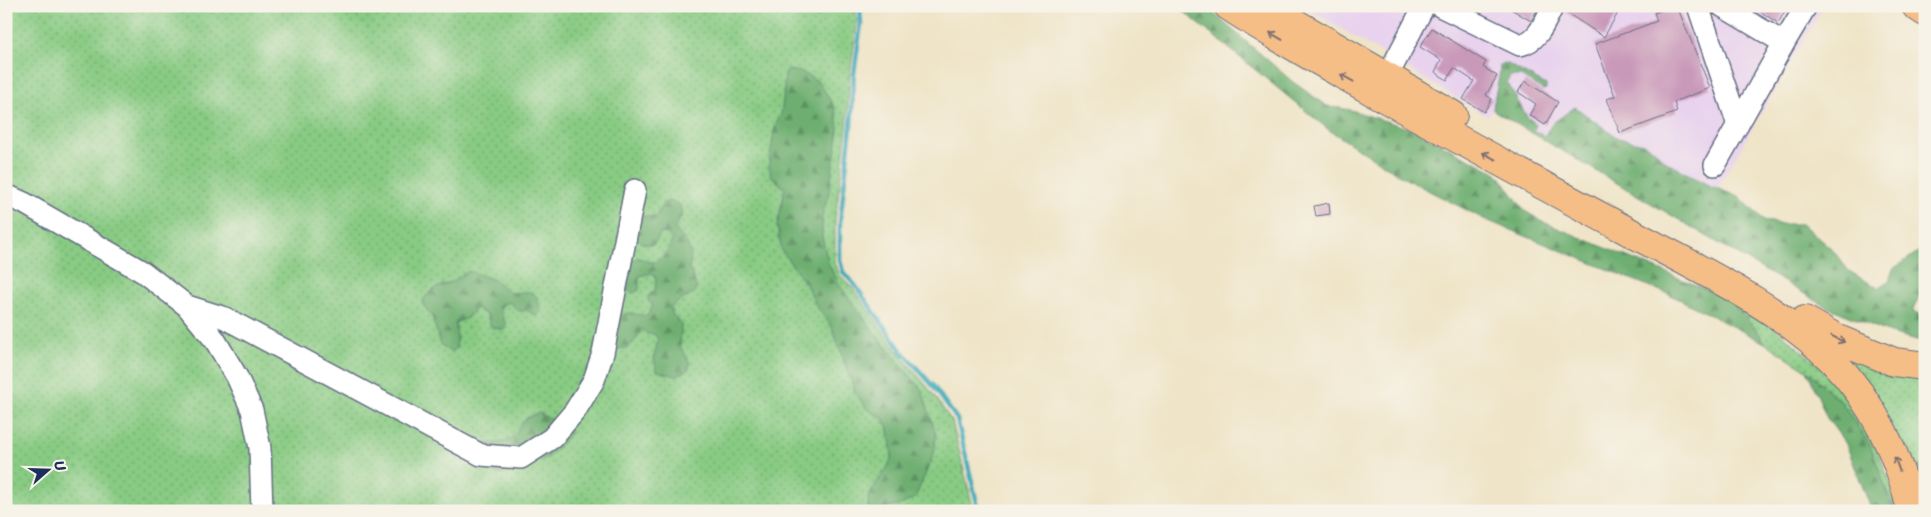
<svg xmlns="http://www.w3.org/2000/svg" width="1931" height="517" viewBox="0 0 1931 517" font-family="Sriracha,sans-serif">
	<defs>
		<pattern id="grass-dots" width="8" height="8" patternUnits="userSpaceOnUse" patternTransform="scale(1.25)"><rect width="8" height="8" fill="#88cb83"/><path d="M2 2h.1M6 6h.1" fill="none" stroke="#6ea56e" stroke-width="1.8" stroke-linecap="round"/></pattern>
		<pattern id="forest-firs" width="22" height="20" patternUnits="userSpaceOnUse" patternTransform="scale(1.25)"><rect width="22" height="20" fill="#6eaf71"/><path d="M5 1l3.5 6h-7zM16 11l3.5 6h-7z" fill="#5a8f60"/></pattern>
	</defs>
	<rect width="100%" height="100%" fill="#f7f3e8"/>
	<filter id="ink" filterUnits="userSpaceOnUse"><feTurbulence type="fractalNoise" baseFrequency=".02" numOctaves="2"/><feDisplacementMap in="SourceGraphic" scale="10" xChannelSelector="R" yChannelSelector="G"/><feConvolveMatrix kernelMatrix="1 2 1 2 8 2 1 2 1" color-interpolation-filters="sRGB"/></filter>
	<filter id="wash" filterUnits="userSpaceOnUse"><feTurbulence type="fractalNoise" baseFrequency=".0096" numOctaves="4" result="noise"/><feDisplacementMap in="SourceGraphic" scale="20" xChannelSelector="R" yChannelSelector="G"/><feGaussianBlur stdDeviation="1.12" result="paint"/><feColorMatrix in="noise" values="0 0 0 0 0 0 0 0 0 0 0 0 0 0 0 0 0 1.4 0 .05"/><feComposite in="paint" operator="in"/></filter>
	<g filter="url(#wash)">
		<rect width="100%" height="100%" fill="#efe4c7"/>
		<!-- built -->
		<path fill="#e8d2ee" d="M1303,6h521l-130,222 -201,-118 -5,7z"/>
		<!-- grass -->
		<path fill="url(#grass-dots)" stroke="#527d70" d="M6,6h850l1,18 -7,50 -3,53 -12,94v40l4,13 13,13 45,64 33,39 22,31 22,90h-968z
			M1722,296l49,29 59,49 33,42 39,95h-8l-2,-11 -50,-97 -35,-33 -42,-27 -8,-13z
			M1820,336l105,39v95l-4,-4 -17,-5z"/>
		<!-- forest -->
		<path fill="url(#forest-firs)" stroke="#446f68" d="M1177,6h28l88,76 34,24 24,4 63,20 83,43 28,38 18,11 179,74c17,14 32,28 43,47l-92,-47 -187,-76 -80,-41 -77,-49z
			M1502,64h6l38,21v4l-3,1 -22,-14h-11l-3,6 20,35 9,7 -2,6 10,6 9,-13 22,-16 43,31 26,6 12,7 7,9 43,24 33,13 25,23 15,4h23l29,24 18,23 29,17 11,-7 4,-12 32,-22v38l-13,26 13,5v26l-35,-9 -65,-27 -332,-196c1,-16 7,-29 7,-44z
			M788,70l14,2 17,10 16,26 3,20 -1,14 -9,54 -6,20v20l6,27 12,23 40,54 42,50 14,45 -2,19 -19,44 -12,6 -25,6 -10,-3 1,-13 18,-26 5,-11 -3,-27 -5,-11 -17,-10 -11,-15 -24,-67 -15,-20 -11,-23 -24,-33 -5,-25 8,-37 -14,-13 -2,-12 6,-38 6,-12 2,-12 2,-27z
			M667,201l7,1 6,3 2,11 -8,12c13,15 20,20 15,41 18,33 -3,21 -18,39l1,6 9,11 -1,21 10,17 -2,7 -12,6 -19,-5 -3,-13 4,-19 -4,-5h-7l-5,-5c-8,13 -13,25 -30,17l-2,-23 17,-10 20,3 6,-11 -5,-4 1,-6 6,-5 1,-12 -4,-5 -13,3v14l-6,3 -6,-2v-28l12,-5c4,1 9,4 12,4 10,2 20,-15 21,-23l-4,-5 -7,-1 -7,11c-12,2 -16,-3 -21,-13l5,-11 5,-4 13,1 6,-12z
			M469,271l26,9 15,13c20,-1 25,-6 31,17l-4,6 -11,-6 -7,1 -10,-9 -7,3 -2,6 6,13 -2,6 -13,-3 -4,-12 -11,-7 -9,10 -12,5 2,13 -1,13 -6,3 -10,-8 -7,-25 -11,-16c7,-16 20,-16 33,-23 5,-3 9,-7 14,-9z
			M1807,370l35,33 28,42 24,66h-22l-26,-67 -19,-26z
			M539,413l29,15 2,6c-8,7 -13,16 -21,22 -7,5 -14,4 -22,7 -9,2 -19,14 -29,11 -9,-2 -13,-22 -16,-30 10,-2 19,1 28,-5 13,-7 3,-18 29,-26z
			M1904,461l9,1 12,8v34l-6,-7z"/>
		<g fill="none" stroke-linecap="round" stroke-linejoin="round">
			<!-- stream -->
			<path stroke="#3daabc" stroke-width="4.5" d="M860,6l1,18 -7,50 -3,53 -11,95v38l3,12 12,13 45,64 34,38 23,32 22,92"/>
		</g>
		<g id="blocks">
			<!-- building -->
			<path fill="#c999b9" d="M1506,6h33l-8,15z
				M1565,6h57l-18,31 -40,-26z
				M1672,6h5l33,82 -36,14 3,10 -57,21 -13,-34 8,-3 -20,-52 62,-23 -3,-8z
				M1752,6h36l-10,17z
				M1432,28l54,34 -3,5 14,9 -11,19 6,4 -8,13 -21,-13 11,-18 -20,-13 -7,12 -12,-8 6,-12 -21,-13z
				M1525,81l33,21 -13,23 -16,-10 7,-11 -18,-12z
				M1329,203l1,11 -14,2 -2,-10z"/>
		</g>
	</g>
	<g filter="url(#ink)">
		<use href="#blocks" fill-opacity="0" stroke="#656e83" stroke-width="1"/>
		<g fill="none" stroke-linecap="round" stroke-linejoin="round">
			<defs>
				<path id="minor" d="M1440,6l80,39c19,-4 25,-24 33,-39
					M1698,6l40,119
					M1784,43l22,-37
					M1387,77l37,-71
					M1715,165l69,-122 -62,-37
					M6,195l18,8 119,69 44,34 28,34 22,37 15,33 8,38 2,63
					M187,306l38,12 256,137 40,3 31,-20 23,-27 19,-31 9,-27 32,-163"/>
				<path id="highway" d="M1228,6c53,35 108,65 163,96 78,43 156,86 235,128 68,37 152,75 207,131 39,40 67,95 78,150
					M1266,6l187,109
					M1916,6l9,6
					M1805,320l35,20 54,22 31,4"/>
			</defs>
			<!-- minor casing -->
			<use href="#minor" stroke="#656e83" stroke-width="24"/>
			<!-- highway casing -->
			<use href="#highway" stroke="#656e83" stroke-width="30"/>
			<!-- minor -->
			<use href="#minor" stroke="#fff" stroke-width="21"/>
			<!-- highway -->
			<use href="#highway" stroke="#f6be87" stroke-width="28"/>
		</g>
		<!-- one-way arrows -->
		<defs><path id="oneway-shaft" d="M-6 0H5M1.5-3L5.5 0L1.5 3" fill="none" stroke-width="1.6" stroke-linecap="round" stroke-linejoin="round" transform="scale(1.25)"/></defs>
		<g stroke="#7e6f70">
			<use href="#oneway-shaft" transform="translate(1276 36) rotate(-149)"/>
			<use href="#oneway-shaft" transform="translate(1347 78) rotate(-151)"/>
			<use href="#oneway-shaft" transform="translate(1489 156) rotate(-151)"/>
			<use href="#oneway-shaft" transform="translate(1838 339) rotate(27)"/>
			<use href="#oneway-shaft" transform="translate(1897 464) rotate(-110)"/>
		</g>
	</g>
	<!-- margin -->
	<rect width="1931" height="517" fill="none" stroke="#f7f3e8" stroke-width="25"/>
	<!-- north arrow -->
	<g transform="translate(48 470) rotate(70)" stroke="#f7f3e8" stroke-width="4" paint-order="stroke">
	<path d="M0-4L9 19L0 12L-9 19Z" fill="#1b2f5e"/>
	<text y="-8" font-size="14" font-weight="bold" text-anchor="middle" fill="#1b2f5e">U</text>
	</g>
</svg>
